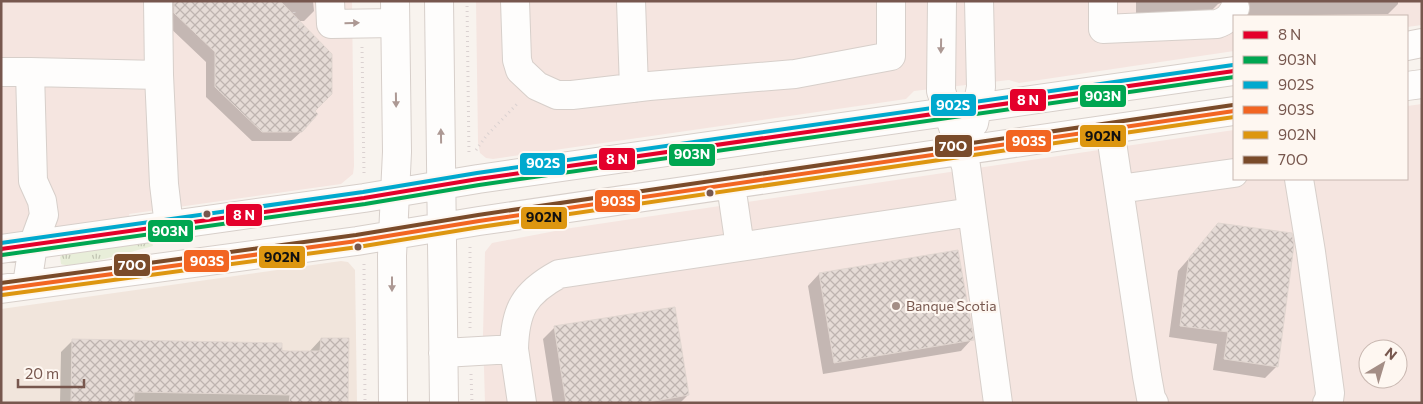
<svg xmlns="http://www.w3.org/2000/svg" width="1423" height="404" viewBox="0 0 1423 404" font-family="Commissioner,sans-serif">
	<defs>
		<pattern id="grass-tufts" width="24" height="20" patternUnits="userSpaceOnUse" patternTransform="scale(1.25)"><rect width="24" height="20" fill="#e8eed9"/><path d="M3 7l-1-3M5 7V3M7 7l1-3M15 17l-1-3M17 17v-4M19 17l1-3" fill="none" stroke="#c1c4b2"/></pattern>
		<pattern id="building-cross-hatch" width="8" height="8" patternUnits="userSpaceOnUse" patternTransform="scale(1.25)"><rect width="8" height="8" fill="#e5dbd6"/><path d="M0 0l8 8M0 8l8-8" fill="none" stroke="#beb4b0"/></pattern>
	</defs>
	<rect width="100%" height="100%" fill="#f8f3ee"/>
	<!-- residential -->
	<path fill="#f1e5dc" d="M341,261l7,1 7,8 2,133h-356v-94z"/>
	<!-- commercial -->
	<path fill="#f5e5e0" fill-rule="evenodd" d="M1,1h351l2,165 -1,8 -12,10 -212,30 1,4 -129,18z
		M476,1h946v24l-15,2v-11h-173v35l-215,32 -10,-3 -95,11 -8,8 -413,60 -7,-1 -6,-5 -2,-11z
		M1422,104v299h-937l-2,-68 2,-83 7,-9 79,-15 663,-98v49h173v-73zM1368,349h30v30h-30z"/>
	<!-- grass -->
	<path fill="url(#grass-tufts)" d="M152,242l1,4c-16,4 -82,24 -92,18l-1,-7 2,-2z"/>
	<!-- shadow -->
	<path fill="#0003" d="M165,1h148l1,10 -10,10h-6l15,90 -11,20 -11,10h-39l-46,-44v-35l-41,-39z
		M1136,1h262v3l-10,10 -147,2 -17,-14 -6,2 -11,11 -71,4z
		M1219,224l58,142 -12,12 -52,-8 4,-26 -48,-7 9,-66z
		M957,251l15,88 -11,12 -138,23 -15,-88 11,-12z
		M555,327l133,68 -8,8h-127l-10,-64z
		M321,339l26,64h-287l1,-51 12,-12 236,12z"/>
	<!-- building -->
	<path fill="url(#building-cross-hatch)" stroke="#e1d6d0" d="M174,1h106l52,53v40l-17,17 3,3 -16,18h-40l-47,-45v-35l-41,-39z
		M1218,223l74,10 2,12 -16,122 -54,-8 4,-27 -48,-6 9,-68z
		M958,250l16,90 -140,23 -15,-90z
		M675,307l14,88 -46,8h-77l-12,-77z
		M321,338h28l-1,65h-59l1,-8 -156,-3v11h-63l1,-64 210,4v8h38z"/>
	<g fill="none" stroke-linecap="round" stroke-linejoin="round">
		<defs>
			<path id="minor" d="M158,1l1,74
				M330,1l1,23 64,-1
				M439,1l5,402
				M515,1l2,59 3,10 17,16 20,9h15l77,-9 146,-12 96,-18v-55
				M631,1l3,87
				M942,1l-1,90 25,75 32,237
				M1103,1v28l114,-5c9,-3 14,-7 18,-16
				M1407,46l15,-3
				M1,72h29
				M1407,86l15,-2
				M974,123l7,-36 -2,-86
				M1110,129l37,247 4,22 3,5
				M1299,179l12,73 19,141 -1,7 -2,3
				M731,185l9,62
				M1119,189l115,-16
				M1,249l363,-51 114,-19 756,-108
				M27,285l6,-40 11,-30 -2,-14 -9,-20 -3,-109 129,3 5,109 5,42
				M1,289l356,-48 122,-20 755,-110
				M514,349l8,54
				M443,353l71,-4c1,-39 10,-56 45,-75l413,-62
				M393,403l-1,-147 5,-104 -2,-151"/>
		</defs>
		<!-- minor casing -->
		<use href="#minor" stroke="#d7cfca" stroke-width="30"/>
		<!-- path -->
		<path stroke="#dad1d0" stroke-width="3" stroke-dasharray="1 4" stroke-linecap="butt" d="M467,1l2,155
			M294,12l2,12 12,12
			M362,47l2,126
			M476,150l11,-15 32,-33
			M470,247v81
			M364,264l1,139
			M471,374l1,29"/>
		<!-- minor -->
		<use href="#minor" stroke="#fefdfc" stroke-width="28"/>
		<defs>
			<path id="bus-1" d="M1,249l363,-51 114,-19 756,-108"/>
			<path id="bus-2" d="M2,255l363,-51 114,-19 755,-108"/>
			<path id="bus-3" d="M1,243l362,-51 114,-19 756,-108"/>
			<path id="bus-4" d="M1,289l356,-48 122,-20 755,-110"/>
			<path id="bus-5" d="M2,295l356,-48 122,-20 754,-110"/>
			<path id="bus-6" d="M1,283l355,-48 122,-20 755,-110"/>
		</defs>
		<!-- bus-1 casing -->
		<use href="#bus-1" stroke="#fef7f1" stroke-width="8"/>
		<!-- bus-2 casing -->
		<use href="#bus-2" stroke="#fef7f1" stroke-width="8"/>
		<!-- bus-3 casing -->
		<use href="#bus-3" stroke="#fef7f1" stroke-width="8"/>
		<!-- bus-4 casing -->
		<use href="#bus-4" stroke="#fef7f1" stroke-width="8"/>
		<!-- bus-5 casing -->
		<use href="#bus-5" stroke="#fef7f1" stroke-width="8"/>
		<!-- bus-6 casing -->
		<use href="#bus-6" stroke="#fef7f1" stroke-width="8"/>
		<!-- bus-1 -->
		<use href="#bus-1" stroke="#e4002b" stroke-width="4"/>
		<!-- bus-2 -->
		<use href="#bus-2" stroke="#00a651" stroke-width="4"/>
		<!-- bus-3 -->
		<use href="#bus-3" stroke="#00a9ce" stroke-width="4"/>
		<!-- bus-4 -->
		<use href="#bus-4" stroke="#f26522" stroke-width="4"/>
		<!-- bus-5 -->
		<use href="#bus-5" stroke="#dd9610" stroke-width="4"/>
		<!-- bus-6 -->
		<use href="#bus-6" stroke="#7a4b2a" stroke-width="4"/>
	</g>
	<!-- one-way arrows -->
	<defs><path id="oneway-solid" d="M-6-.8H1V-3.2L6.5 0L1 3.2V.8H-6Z" transform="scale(1.25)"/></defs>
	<g fill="#ad9994">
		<use href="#oneway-solid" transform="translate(352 23) rotate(-2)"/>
		<use href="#oneway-solid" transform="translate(941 46) rotate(91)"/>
		<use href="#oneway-solid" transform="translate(396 100) rotate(89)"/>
		<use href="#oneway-solid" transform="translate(441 136) rotate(-91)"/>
		<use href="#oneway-solid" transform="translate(392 284) rotate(90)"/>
	</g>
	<!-- markers -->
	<g fill="#77574e" stroke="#fef7f1" stroke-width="2">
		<circle cx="710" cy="193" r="4.5"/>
		<circle cx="207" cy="214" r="4.5"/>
		<circle cx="358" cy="247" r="4.5"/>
	</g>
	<circle fill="#a48e86" stroke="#fef7f1" stroke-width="2" cx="896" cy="306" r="5"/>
	<g text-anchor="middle" stroke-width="4.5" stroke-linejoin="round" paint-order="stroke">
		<!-- poi labels -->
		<g font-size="14" fill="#77574e" stroke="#fef7f1" text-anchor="start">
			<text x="906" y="311">Banque Scotia</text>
		</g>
	</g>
	<g stroke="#fef7f1" stroke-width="2">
		<rect x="1079" y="84" width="48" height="24" rx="5" fill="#00a651"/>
		<rect x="1009" y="88" width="38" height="24" rx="5" fill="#e4002b"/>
		<rect x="930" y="93" width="47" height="24" rx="5" fill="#00a9ce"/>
		<rect x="1079" y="124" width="48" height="24" rx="5" fill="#dd9610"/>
		<rect x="1005" y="129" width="47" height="24" rx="5" fill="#f26522"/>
		<rect x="934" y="134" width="39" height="24" rx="5" fill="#7a4b2a"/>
		<rect x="668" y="143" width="48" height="24" rx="5" fill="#00a651"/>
		<rect x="598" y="147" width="38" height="24" rx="5" fill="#e4002b"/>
		<rect x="519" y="152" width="47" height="24" rx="5" fill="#00a9ce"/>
		<rect x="594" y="189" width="47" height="24" rx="5" fill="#f26522"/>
		<rect x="225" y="203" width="38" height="24" rx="5" fill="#e4002b"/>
		<rect x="520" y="206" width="48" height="24" rx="5" fill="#dd9610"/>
		<rect x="147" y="219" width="47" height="24" rx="5" fill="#00a651"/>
		<rect x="258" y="245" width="48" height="24" rx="5" fill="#dd9610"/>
		<rect x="183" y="249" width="47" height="24" rx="5" fill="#f26522"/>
		<rect x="113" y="253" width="38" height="24" rx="5" fill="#7a4b2a"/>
	</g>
	<g font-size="14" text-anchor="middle" font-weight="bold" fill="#fff">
		<text x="1103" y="101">903N</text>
		<text x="1028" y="105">8 N</text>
		<text x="953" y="110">902S</text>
		<text x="1029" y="146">903S</text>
		<text x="953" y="151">70O</text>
		<text x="692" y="159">903N</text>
		<text x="617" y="164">8 N</text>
		<text x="543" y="168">902S</text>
		<text x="618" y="206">903S</text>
		<text x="244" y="220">8 N</text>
		<text x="170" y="236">903N</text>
		<text x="207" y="266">903S</text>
		<text x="132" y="270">70O</text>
	</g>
	<g font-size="14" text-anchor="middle" font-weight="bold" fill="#111">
		<text x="1103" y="141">902N</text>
		<text x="544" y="222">902N</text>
		<text x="282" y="262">902N</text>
	</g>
	<!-- border -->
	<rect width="1423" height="404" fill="none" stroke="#77574e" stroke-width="5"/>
	<!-- legend -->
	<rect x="1233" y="15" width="175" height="165" fill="#fef7f1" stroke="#c8b7b0"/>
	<rect x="1243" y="31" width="25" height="8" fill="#e4002b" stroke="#c8b7b0"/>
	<text x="1278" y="40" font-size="15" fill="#77574e">8 N</text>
	<rect x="1243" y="56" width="25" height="8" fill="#00a651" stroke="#c8b7b0"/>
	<text x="1278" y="65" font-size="15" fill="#77574e">903N</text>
	<rect x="1243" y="81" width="25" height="8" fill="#00a9ce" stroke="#c8b7b0"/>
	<text x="1278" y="90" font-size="15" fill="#77574e">902S</text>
	<rect x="1243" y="106" width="25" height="8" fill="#f26522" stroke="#c8b7b0"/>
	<text x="1278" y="115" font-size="15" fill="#77574e">903S</text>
	<rect x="1243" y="131" width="25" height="8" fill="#dd9610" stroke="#c8b7b0"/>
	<text x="1278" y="140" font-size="15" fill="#77574e">902N</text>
	<rect x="1243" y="156" width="25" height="8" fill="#7a4b2a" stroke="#c8b7b0"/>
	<text x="1278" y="165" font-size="15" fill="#77574e">70O</text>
	<!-- north arrow -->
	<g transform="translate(1383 364) rotate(38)"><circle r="24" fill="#fef7f1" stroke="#c8b7b0"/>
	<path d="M0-4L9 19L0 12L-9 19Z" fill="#a48e86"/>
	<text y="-8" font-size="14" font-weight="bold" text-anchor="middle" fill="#77574e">N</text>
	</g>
	<!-- scale -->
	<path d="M18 379v8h66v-8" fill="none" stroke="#77574e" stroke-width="2.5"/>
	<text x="25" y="379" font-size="15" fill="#77574e" stroke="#fef7f1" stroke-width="4" paint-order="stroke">20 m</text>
</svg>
